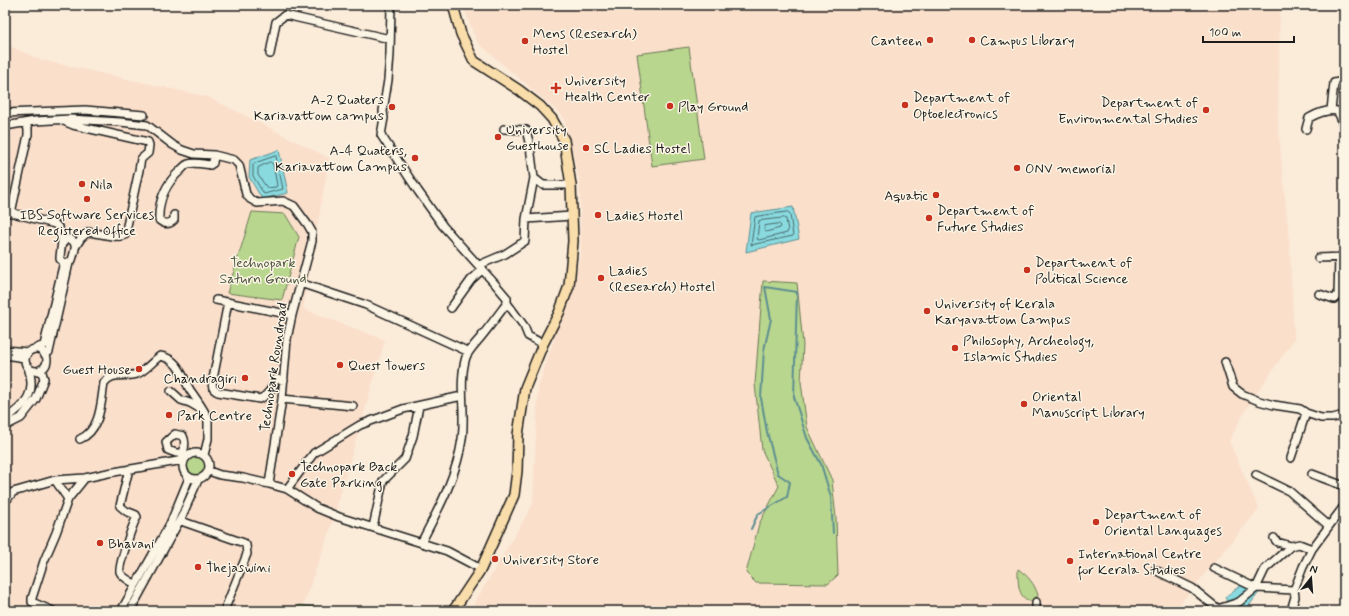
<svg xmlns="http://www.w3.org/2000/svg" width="1349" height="616" viewBox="0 0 1349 616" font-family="Mynerve,sans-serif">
	<rect width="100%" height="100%" fill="#fbebd9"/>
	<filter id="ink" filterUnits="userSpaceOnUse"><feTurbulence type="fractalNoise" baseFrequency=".025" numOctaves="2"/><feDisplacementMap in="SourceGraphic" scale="8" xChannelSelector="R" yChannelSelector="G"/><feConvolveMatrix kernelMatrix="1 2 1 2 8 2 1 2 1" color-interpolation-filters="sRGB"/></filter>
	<g filter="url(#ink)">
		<!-- built -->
		<path fill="#fadfcb" d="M464,5h816l-2,118 12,128 4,88 -48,70 -17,32 30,68 -80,96 -10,6h-699l63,-107 5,-116 43,-132 -1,-73 -17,-67 -86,-74 -12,-31z
			M5,44l36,16 167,37 121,61 -26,151 82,31 -56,193 -28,78h-296z"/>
		<!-- green -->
		<path fill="#b9d68e" stroke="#6a7955" d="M689,47l15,112 -52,7 -15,-112z
			M252,212l33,2 14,23 -17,63 -55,-7z
			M763,281l34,2 6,62 -2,37 6,45 25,53 4,38 2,57 -10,9 -72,-1 -10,-10 13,-49 20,-38 -17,-36 -7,-66z
			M185 467a11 11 0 1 1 22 0a11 11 0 1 1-22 0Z
			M1018,569c10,7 16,14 20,26l-3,6c-18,1 -17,-19 -17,-32z
			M299,605l33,4 2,2h-39z"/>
		<!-- water -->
		<path fill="#89dadf" stroke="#5d8e91" d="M279,150l9,43 -26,6 -13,-22 1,-17z
			M793,207l6,32 -53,13 5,-39z
			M1249,581l11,10 -15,20h-13l-7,-14 16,-12z"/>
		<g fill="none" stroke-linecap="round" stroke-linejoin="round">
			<!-- shore -->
			<path stroke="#48686a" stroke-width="1" d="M276,156l7,33 -19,5 -11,-18v-12z
				M270,162l3,2 4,21 -1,2 -9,1 -9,-13v-7z
				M788,212l2,2 3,22 -42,9 4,-28z
				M784,218l2,1 2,12 -1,2 -28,7 -2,-1 2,-18z
				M779,224l2,2 -1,2 -14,4 -2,-2 1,-4z"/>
			<!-- stream -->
			<path stroke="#5d8e91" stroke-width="2" d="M751,529l7,-15 29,-17 3,-15 -12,-8 -11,-42 -6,-34 3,-48 7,-31 -6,-32 32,5 -3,105 13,41 14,26 10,33 2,36"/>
			<defs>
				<path id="minor" d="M391,5l-1,49 -2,26 -5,31 1,7 -3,17 37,56 25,35 53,59 11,13v5l17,23 4,10 15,8
					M270,54l6,-32 9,-7 105,24
					M1331,110l3,-27 10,-2
					M5,113l80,-3 59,5
					M61,120l12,5 75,17 1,3 -1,8 -7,6 -2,11 -14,65c-10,4 -26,-2 -37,-3l-7,6 -5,8
					M5,126l30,-5 35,-2 50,3 27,3 26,20 9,5 12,4 20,1 20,5 5,5 7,29 4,5 7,4 26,-2 11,5 14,19 4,7v9l-20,74 -5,24 -5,60 -13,85
					M504,129l22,1 4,16 4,32 9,7h28
					M1306,129l3,-11c9,-5 18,-9 28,-7l3,5 4,11
					M5,211l50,13c12,11 5,22 5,35l3,3 4,2 5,-4c2,-8 7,-17 -2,-21l-5,1 -2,3
					M11,213l17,-78v-6l-3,-6
					M174,215v5c-5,5 -10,4 -15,0 -1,-19 7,-37 22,-50 2,-2 4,-5 7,-6 7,-2 15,0 22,1l3,-2 1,-8
					M526,219l46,-3
					M1318,258l26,-1
					M479,265l26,-11 20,-13 1,-22 8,-41
					M300,283l66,22 103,47
					M1319,294l15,5 4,-4 1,-38
					M216,300l76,15
					M228,302l-15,77c-1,6 -2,10 5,13l42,7c9,-4 13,-12 16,-20l8,1
					M451,308l20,-28 12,-11
					M35,349l9,-4 19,-79
					M25 360a11 11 0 1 1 22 0a11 11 0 1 1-22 0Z
					M5,350l23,2
					M44,354l5,-2 20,-89
					M5,355l20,3
					M1225,362l8,25 9,7 17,7 15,4 26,4 6,4 15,5h12l11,-3
					M171,391l10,9 9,3 14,8 4,8v20l-4,16
					M282,399l71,7
					M5,419c21,-14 32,-26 23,-52
					M5,426l16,-8 15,-19 8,-20 -3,-10
					M80,439c21,-9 21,-37 24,-56 8,-12 22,-5 33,-9 7,-2 16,-13 23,-18 19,3 22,20 30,34 5,7 10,14 14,21
					M183 466a13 13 0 1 1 26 0a13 13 0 1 1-26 0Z
					M183,453h-7l-8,-3 -2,-8 9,-8 8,2c3,6 2,11 0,17l3,4
					M1291,458l15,-45
					M129,469l-9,37 6,5 10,4 1,2c-4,6 -19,50 -17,55 2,5 10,9 15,12
					M209,471l11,4 23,3 26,6 18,5 30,19 22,9 108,34 34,18
					M1312,474l32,12
					M1256,475l33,16 40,35 15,-20
					M55,480l13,19
					M287,489l27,-36 46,-28 43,-16 59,-13
					M5,502l8,-10 42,-12 30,-2 23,-5 76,-13
					M182,516l-1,5 63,22 2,2 1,9 -23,57
					M373,527l10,-46 22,-22 8,-23 6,-30
					M1274,538l3,4 14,4
					M421,543c17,-33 36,-67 41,-104 4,-27 -4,-55 4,-82 3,-7 10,-14 15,-20 9,-11 17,-22 26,-34
					M1214,568l42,20 38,2
					M1155,570l37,18 26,21 21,-7 17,-14 9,-19 26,-23 8,-2 13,5
					M1036,602v9
					M53,611l-21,-9v-4l12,-37 12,-28 12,-34 17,-21
					M121,611l49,-87 19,-46
					M130,611l52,-95 16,-36
					M1293,611l-1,-4 3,-10 -1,-7 9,-23 9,-18 17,-23"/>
				<path id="major" d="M453,5l8,29 13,27 45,29 21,16 12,13 12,21 7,45 2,56 -4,45 -10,27 -16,31 -18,44 -7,47 -1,36 -3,24 -33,74 -28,42"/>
			</defs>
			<!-- minor casing -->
			<use href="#minor" stroke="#1c1c1c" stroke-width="10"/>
			<!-- major casing -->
			<use href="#major" stroke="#1c1c1c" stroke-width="12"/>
			<!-- minor -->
			<use href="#minor" stroke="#fcf5e5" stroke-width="7"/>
			<!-- major -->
			<use href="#major" stroke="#f9ddab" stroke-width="9"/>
		</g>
	</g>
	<!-- markers -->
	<g fill="#c8321e" stroke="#fcf5e5" stroke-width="1.5">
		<circle cx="930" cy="40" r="4"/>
		<circle cx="972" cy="40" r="4"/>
		<circle cx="525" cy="41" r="4"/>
		<path d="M554 82h4v4h4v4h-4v4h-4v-4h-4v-4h4z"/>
		<circle cx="905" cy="105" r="4"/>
		<circle cx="670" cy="106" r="4"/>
		<circle cx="392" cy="107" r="4"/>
		<circle cx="1206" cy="110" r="4"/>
		<circle cx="498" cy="137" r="4"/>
		<circle cx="586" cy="148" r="4"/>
		<circle cx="415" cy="158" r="4"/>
		<circle cx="1017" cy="168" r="4"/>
		<circle cx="82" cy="184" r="4"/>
		<circle cx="936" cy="195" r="4"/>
		<circle cx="87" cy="199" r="4"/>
		<circle cx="598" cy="215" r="4"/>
		<circle cx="929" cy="218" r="4"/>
		<circle cx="1027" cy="270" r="4"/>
		<circle cx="601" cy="278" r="4"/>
		<circle cx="927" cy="311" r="4"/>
		<circle cx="955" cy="348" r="4"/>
		<circle cx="340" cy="365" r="4"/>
		<circle cx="139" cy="369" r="4"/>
		<circle cx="245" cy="378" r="4"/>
		<circle cx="1024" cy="404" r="4"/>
		<circle cx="169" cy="415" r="4"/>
		<circle cx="292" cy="474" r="4"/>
		<circle cx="1096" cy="522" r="4"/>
		<circle cx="100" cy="543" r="4"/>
		<circle cx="495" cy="559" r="4"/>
		<circle cx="1070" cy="561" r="4"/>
		<circle cx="198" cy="567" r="4"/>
	</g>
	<g text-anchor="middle" stroke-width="3" stroke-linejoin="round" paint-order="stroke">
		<!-- poi labels -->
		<g font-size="14" fill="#1c1c1c" stroke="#fcf5e5" text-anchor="start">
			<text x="533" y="38">Mens (Research)<tspan x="533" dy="16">Hostel</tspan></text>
			<text x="922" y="45" text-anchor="end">Canteen</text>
			<text x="980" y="45">Campus Library</text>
			<text x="565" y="85">University<tspan x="565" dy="16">Health Center</tspan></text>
			<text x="913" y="102">Department of<tspan x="913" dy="16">Optoelectronics</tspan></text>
			<text x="384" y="104" text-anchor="end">A-2 Quaters<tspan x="384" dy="16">Kariavattom campus</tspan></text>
			<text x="1198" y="107" text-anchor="end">Department of<tspan x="1198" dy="16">Environmental Studies</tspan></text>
			<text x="678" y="111">Play Ground</text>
			<text x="506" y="134">University<tspan x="506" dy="16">Guesthouse</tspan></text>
			<text x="594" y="153">SC Ladies Hostel</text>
			<text x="407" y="155" text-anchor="end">A-4 Quaters,<tspan x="407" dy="16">Kariavattom Campus</tspan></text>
			<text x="1025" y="173">ONV memorial</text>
			<text x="90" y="189">Nila</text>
			<text x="928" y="200" text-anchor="end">Aquatic</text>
			<text x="937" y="215">Department of<tspan x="937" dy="16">Future Studies</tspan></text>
			<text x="87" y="219" text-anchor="middle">IBS Software Services<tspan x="87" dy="16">Registered Office</tspan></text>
			<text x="606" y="220">Ladies Hostel</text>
			<text x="1035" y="267">Department of<tspan x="1035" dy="16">Political Science</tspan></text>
			<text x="609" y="275">Ladies<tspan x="609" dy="16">(Research) Hostel</tspan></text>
			<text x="935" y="308">University of Kerala<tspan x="935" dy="16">Karyavattom Campus</tspan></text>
			<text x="963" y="345">Philosophy, Archeology,<tspan x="963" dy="16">Islamic Studies</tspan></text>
			<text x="348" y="370">Quest Towers</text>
			<text x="131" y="374" text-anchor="end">Guest House</text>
			<text x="237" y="383" text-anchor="end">Chandragiri</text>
			<text x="1032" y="401">Oriental<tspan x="1032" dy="16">Manuscript Library</tspan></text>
			<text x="177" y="420">Park Centre</text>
			<text x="300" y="471">Technopark Back<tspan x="300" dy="16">Gate Parking</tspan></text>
			<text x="1104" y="519">Department of<tspan x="1104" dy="16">Oriental Languages</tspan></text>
			<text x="108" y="548">Bhavani</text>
			<text x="1078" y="558">International Centre<tspan x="1078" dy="16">for Kerala Studies</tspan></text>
			<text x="503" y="564">University Store</text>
			<text x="206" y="572">Thejaswini</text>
		</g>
		<!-- park labels -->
		<g font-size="14" fill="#4b543e" stroke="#fcf5e5">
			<text x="263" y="267">Technopark<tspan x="263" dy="16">Saturn Ground</tspan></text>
		</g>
		<!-- street labels -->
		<g font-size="14" fill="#1c1c1c" stroke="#fcf5e5">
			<text transform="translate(273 367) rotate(-82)" y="5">Technopark Roundroad</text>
		</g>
	</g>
	<!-- margin -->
	<rect width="1349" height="616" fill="none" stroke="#fcf5e5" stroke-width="20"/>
	<rect x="10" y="10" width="1329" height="596" fill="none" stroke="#1c1c1c" stroke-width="1.5" filter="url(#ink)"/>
	<!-- north arrow -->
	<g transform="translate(1311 578) rotate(17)" stroke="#fcf5e5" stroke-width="3" paint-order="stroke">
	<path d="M0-3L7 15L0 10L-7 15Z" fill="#1c1c1c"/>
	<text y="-6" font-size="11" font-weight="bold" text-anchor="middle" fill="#1c1c1c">N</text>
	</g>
	<!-- scale -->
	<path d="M1203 36v6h91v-6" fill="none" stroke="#1c1c1c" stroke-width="2"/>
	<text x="1209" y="36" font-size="12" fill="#1c1c1c" stroke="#fcf5e5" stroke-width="3" paint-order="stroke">100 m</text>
</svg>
